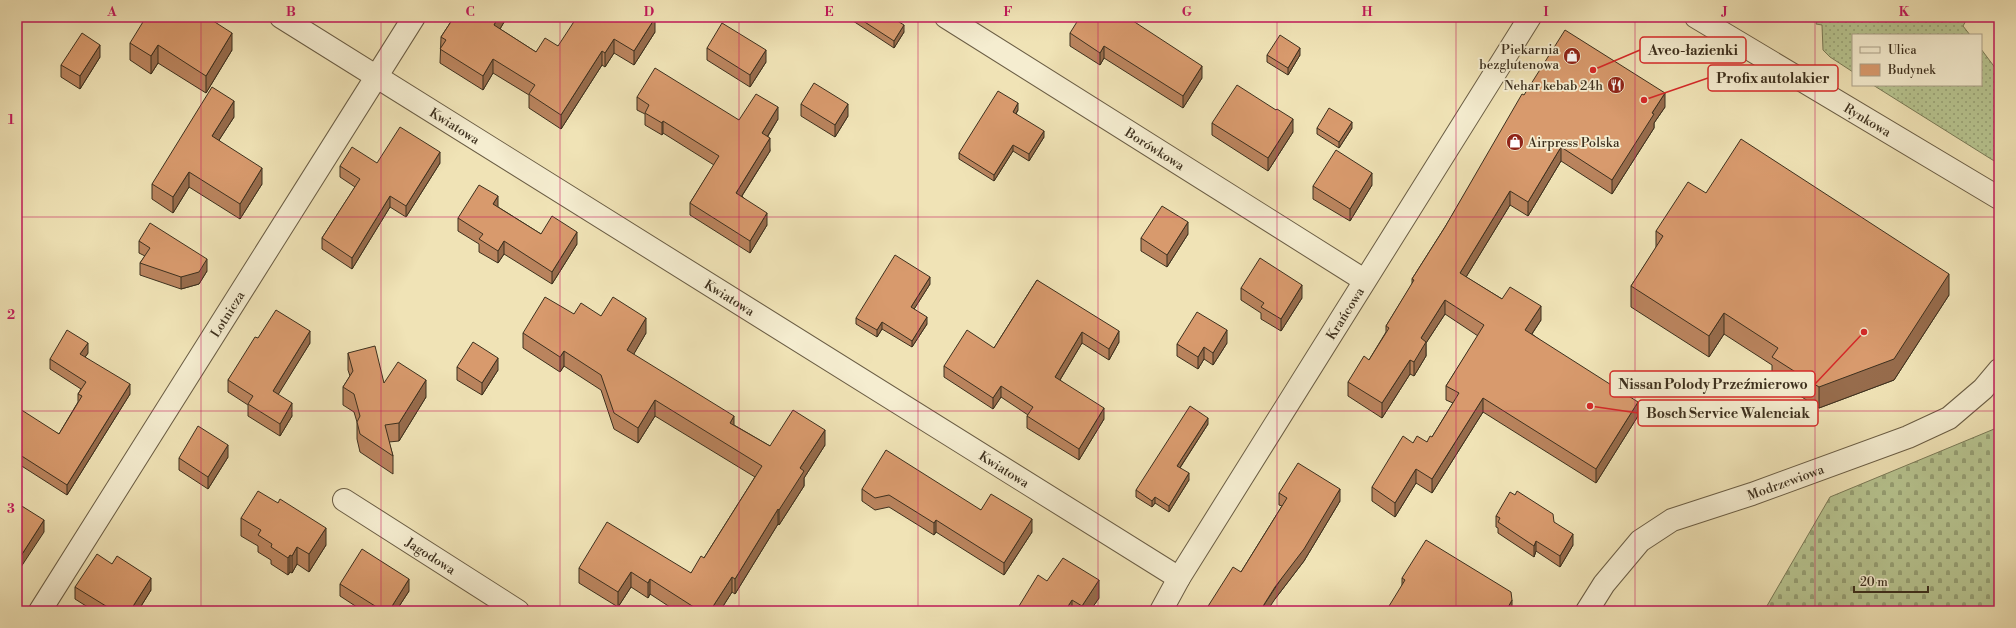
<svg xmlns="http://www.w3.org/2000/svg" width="2016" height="628" viewBox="0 0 2016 628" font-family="'Libre Bodoni',serif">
	<defs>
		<pattern id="grass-dots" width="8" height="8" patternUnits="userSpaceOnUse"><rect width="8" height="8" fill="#b7c490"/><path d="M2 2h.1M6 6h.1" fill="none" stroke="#96a075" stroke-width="1.8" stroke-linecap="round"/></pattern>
		<pattern id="cemetery-stones" width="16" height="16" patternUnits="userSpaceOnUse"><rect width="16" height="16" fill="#b7c490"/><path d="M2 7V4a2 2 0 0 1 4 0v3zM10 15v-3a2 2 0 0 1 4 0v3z" fill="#96a075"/></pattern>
	</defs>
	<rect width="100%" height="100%" fill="#f0e3b6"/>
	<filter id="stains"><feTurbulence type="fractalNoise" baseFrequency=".005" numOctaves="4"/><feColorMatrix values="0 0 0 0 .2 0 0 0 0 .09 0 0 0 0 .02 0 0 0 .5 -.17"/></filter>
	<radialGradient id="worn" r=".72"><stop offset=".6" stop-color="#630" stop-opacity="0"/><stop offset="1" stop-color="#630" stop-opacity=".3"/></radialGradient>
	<!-- grass -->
	<path fill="url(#grass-dots)" stroke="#7a7a57" d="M1819,17h149l-5,9 7,9h-117v37l-23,-15 -7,-7 -1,-25 -6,-1z
		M1981,49l18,24v91l-126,-79h108z"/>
	<!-- cemetery -->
	<path fill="url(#cemetery-stones)" stroke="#7a7a57" d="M1999,427v184h-235l66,-114z"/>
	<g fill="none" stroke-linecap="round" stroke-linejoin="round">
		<defs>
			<g id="minor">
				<path id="s1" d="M281,17l898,561"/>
				<path id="s2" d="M946,17l418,263"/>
				<path id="s3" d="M1696,17l303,181"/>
				<path id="s4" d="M344,500l174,111"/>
				<path id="s5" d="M40,611l374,-594"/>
				<path id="s6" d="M1161,611l18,-33 351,-561"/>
				<path id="s7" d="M1587,611l17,-27 36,-43 32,-21 80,-26 156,-57 41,-19 34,-29 16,-19"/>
			</g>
		</defs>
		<!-- minor casing -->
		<use href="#minor" stroke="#6a5d44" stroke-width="24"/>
		<!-- minor -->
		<use href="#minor" stroke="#f5edd0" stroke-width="22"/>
	</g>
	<!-- wall -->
	<path fill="#ba845e" stroke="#3d301e" d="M454,17h53l-7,12 36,23 22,-6 97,-14 -21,33 -20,-12 -9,14 -3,-2 -41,64 -32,-21v-13l-36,-22 -10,17 -43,-27 1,-26z
		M847,17h44l13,15 -10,16z
		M1129,19l73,59 -19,30 -79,-50 -4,7 -30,-19v-13z
		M130,43l102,7 -26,43 -48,-30 -7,11 -21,-14z
		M707,48l59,14 -16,25 -43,-27z
		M1267,55h33l-12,20 -21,-13z
		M100,57l-20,32 -19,-12v-12z
		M1524,95l141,12 -11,16v5l-42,66 -51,-33 -33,55 -18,-11 -44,72 36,22 39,21 -9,14 106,82 -42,67 -113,-71 -51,81 -16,-10 -21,34 -23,-16v-14l41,-44 14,-1 5,-5 21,-34 -7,-3v-14l32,-50 -33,-22 -19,29v13l-12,20 -4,-2 -28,44 -34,-22v-14l21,-22 17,-28v-6l26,-42v-5l33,-52z
		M637,97l102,23 39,-1 -10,17 2,15 -28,45 25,29 -17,28 -60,-38v-12l24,-38 -51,-32 -1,2 -17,-10v-11l-8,-4z
		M801,104l47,12 -13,21 -34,-21z
		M1018,110l-2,4 28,23 -15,24 -16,-10 -19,30 -35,-22v-6z
		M234,117l-15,23 43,44 -22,35 -51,-32 -16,26 -21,-14v-15z
		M1212,123l81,9 -25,39 -56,-36z
		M1317,128h35l-13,20 -22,-14z
		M440,163l-34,54 -16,-10 -38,62 -30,-20v-11l33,-51 -15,-10v-11z
		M1372,185l-22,36 -37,-22v-13z
		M1706,193l243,102 -55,85 -75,28 -47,-30v-13l-48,-31 -15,23 -78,-50v-21l25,-38v-17z
		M498,207l43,27 36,10 -25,40 -48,-30 -6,9 -19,-11v-8l-21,-13v-13z
		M1188,234l-21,33 -26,-16v-13z
		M139,241l68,30 -8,13 -18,5 -41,-14v-12l5,-7 -6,-3z
		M1037,280l82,62 -10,18 -27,-17 -22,37 44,39 -25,41 -52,-32v-12l1,-1 -27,-18 -8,12 -49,-32v-11l50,-18z
		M930,284l-16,25 13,15 -15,23 -30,-18 -5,8 -21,-13v-6z
		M1241,288l61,10 -21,33 -20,-12v-6l-20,-13z
		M574,314l27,2 45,17 -13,22 101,70 36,21 55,-1 -21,33v8l-25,39 -1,-1 -43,70 -3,-2 -12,19h-44l-26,-17 -2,4 -17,-11 -13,20 -39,-24v-15l112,5 13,-15 51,-81 -100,-61 -17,27 -24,-14 -13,-39 -37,-24 -4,6 -37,-24v-15z
		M258,338l52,5 -32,51 14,22 -12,20 -32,-20v-11l-20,-13v-12z
		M1227,343l-14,22 -9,-6 -6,10 -21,-13v-12z
		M88,353l-3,4 45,37 -63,101 -50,-32v-50l42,21 19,-32v-8l3,-5 -31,-20v-10z
		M348,353l36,30 42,14 -27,44 -10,1 4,14v18l-33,-22 -3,-13v-17l-3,-10 -11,-7v-18l7,-11 -2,-6z
		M457,367l41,3 -16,25 -25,-15z
		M1208,424l-28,44 9,12 -20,32 -14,-9 -3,4 -16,-10v-7z
		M228,457l-20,32 -29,-19v-12z
		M862,489l119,21 51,22 -28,43 -68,-43 -2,3 -45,-28 -14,3 -13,-9z
		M1279,493l61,8 -36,60 -29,38 -34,-27 41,-66 -3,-1z
		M1496,516l58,6 19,23 -13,22 -24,-16 -2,6 -36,-24v-5l-2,-1z
		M241,518l85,27 -17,27 -12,-8 -5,9 -2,-1 -2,3 -17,-11v-4l-13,-8v-6l-17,-10z
		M112,564l39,26 -13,21h-44l-19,-12v-12z
		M1402,578l110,33 -110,-25z
		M1047,581l52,17 -9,13h-74z
		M340,584l69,7 -13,20h-33l-23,-15z"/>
	<!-- shaded-wall -->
	<path fill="#976c4c" stroke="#3d301e" d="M498,17h9l-13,22v-14z
		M655,18v14l-21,33v-14z
		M904,25v7l-10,16v-7z
		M232,33v17l-26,43v-17z
		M614,39v14l-9,14v-14z
		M100,45v12l-20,32v-13z
		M158,45v18l-7,11v-18z
		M1104,46v12l-4,7v-12z
		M1300,48v7l-12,20v-7z
		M766,50v12l-16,25v-12z
		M602,51v14l-41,64v-14z
		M493,59v14l-10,17v-14z
		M1202,66v12l-19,30v-12z
		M1665,93v14l-11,16v5l-42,66v-14l40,-67z
		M234,101v16l-22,34v-15z
		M1018,103v7l-5,8v-6z
		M848,104v12l-13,21v-12z
		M778,107v12l-16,26v-12z
		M1293,119v13l-25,39v-13z
		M663,121v12l-1,2v-12z
		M1352,122v6l-13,20v-6z
		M1044,131v6l-15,24v-7z
		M770,138v13l-34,54v-12z
		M1013,145v6l-19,30v-6z
		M1561,147v14l-33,55v-14z
		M440,152v11l-34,54v-11z
		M262,168v16l-22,35v-15z
		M189,172v15l-16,26v-16z
		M1372,173v12l-22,36v-12z
		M1510,191v14l-50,82v-14z
		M390,196v11l-38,62v-11z
		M498,196v12l-5,-4z
		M767,213v12l-17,28v-12z
		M1188,222v12l-21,33v-12z
		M577,232v12l-25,40v-12z
		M504,241v13l-6,9v-12z
		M207,259v12l-8,13 -18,5v-12z
		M1949,274v21l-55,85 -75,28v-21z
		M930,277v7l-19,30v-7z
		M1302,285v13l-21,33v-12z
		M1445,300v14l-19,29v13l-12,20v-14l7,-24z
		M1541,306v14l-16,24v-14z
		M1724,313v21l-15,23v-21z
		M927,317v7l-15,23v-6z
		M646,318v15l-19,33v-16z
		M882,322v7l-5,8v-7z
		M1227,330v13l-14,22v-12z
		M310,331v12l-37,60v-12z
		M1119,331v11l-10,18v-11z
		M1082,332v11l-27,45v-11z
		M88,343v10l-8,11v-10z
		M1204,347v12l-6,10v-12z
		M564,351v15l-4,6v-15z
		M498,358v12l-16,25v-12z
		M1410,360v14l-28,44v-15z
		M426,380v17l-27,44v-18z
		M130,384v10l-63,101v-10z
		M1001,386v11l-8,12v-11z
		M1483,398v14l-51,81v-14z
		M655,400v16l-17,27v-15z
		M1638,402v14l-42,67v-14z
		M292,403v13l-12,20v-12z
		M1104,408v11l-25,41v-11z
		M734,416v15l-4,-8z
		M1208,418v6l-31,48v-6z
		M825,430v15l-21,33v8l-25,39v-15l21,-42z
		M228,445v12l-20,32v-12z
		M1416,469v14l-21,34v-14z
		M1189,473v7l-20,32v-6z
		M1340,489v12l-36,60 -29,38 -8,12h-7z
		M1155,497v6l-3,4v-6z
		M778,509v15l-43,70v-15z
		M1032,519v13l-28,43v-12z
		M44,520v12l-27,41v-11z
		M936,520v12l-2,3v-12z
		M326,528v17l-17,27v-18z
		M1573,534v11l-13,22v-11z
		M1536,541v10l-2,6v-11z
		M297,547v17l-5,9v-17z
		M290,555v17l-2,3v-17z
		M631,572v15l-13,20v-15z
		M732,577v15l-12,19h-10z
		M151,578v12l-13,21h-8z
		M409,579v12l-13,20h-7z
		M650,579v15l-2,4v-15z
		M1099,580v18l-9,13h-8v-5z
		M1072,600v11h-7z
		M1512,600v11h-6z"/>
	<!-- building -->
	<path fill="#d89a6d" stroke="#3d301e" d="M146,17h61l25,16 -26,43 -48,-31 -7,11 -21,-13z
		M454,17h44l-4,8 42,27 9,-14 13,8 19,-29h76l2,1 -21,33 -20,-12 -9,14 -3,-2 -41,64 -32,-21 6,-9 -42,-26 -10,17 -43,-27 6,-9 -5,-3z
		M857,17h34l13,8 -10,16z
		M1080,17h47l75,49 -19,30 -79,-50 -4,7 -30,-20z
		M722,23l44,27 -16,25 -43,-27z
		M1565,30l100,63 -13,20 2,1 -42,66 -51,-33 -33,55 -18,-11 -50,82 42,26 8,-12 31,19 -16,24 113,72 -42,67 -113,-71 -51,81 -16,-10 -21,34 -23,-16 31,-51 10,7 4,-7 10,6 3,-6 2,1 27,-44 -13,-7 38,-61 -39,-25 -24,38 5,4 -12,20 -4,-2 -28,43 -34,-21 16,-26 5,4 20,-32 -3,-2 28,-46 -2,-1 33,-52 77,-133 2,1z
		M82,33l18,12 -20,31 -19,-11z
		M1280,35l20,13 -12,20 -21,-13z
		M655,68l84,52 17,-26 22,13 -16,26 8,5 -34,55 31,20 -17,28 -60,-38 29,-47 -56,-35 -1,2 -17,-10 4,-8 -12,-8z
		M814,83l34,21 -13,21 -34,-21z
		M1237,85l39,25 1,-1 16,10 -25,39 -56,-35z
		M212,87l22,14 -22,35 50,32 -22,36 -51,-32 -16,25 -21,-13z
		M998,91l20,12 -5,9 31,19 -15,23 -16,-9 -19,30 -35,-22z
		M1329,108l23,14 -13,20 -22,-14z
		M400,127l40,25 -34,54 -16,-10 -38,62 -30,-20 38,-59 -20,-13 12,-19 25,16z
		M1741,139l208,135 -55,85 -75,28 -47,-30 6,-9 -54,-35 -15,23 -78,-50 32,-50 -7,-5 32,-49 18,11z
		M1336,150l36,23 -22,36 -37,-23z
		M479,185l19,11 -5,8 48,30 11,-18 25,16 -25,40 -48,-31 -6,10 -19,-12 4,-5 -25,-16z
		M1162,206l26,16 -21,33 -26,-17z
		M150,223l57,36 -8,13 -18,5 -41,-14 10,-15 -11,-7z
		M895,255l35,22 -19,30 16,10 -15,24 -30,-19 -5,8 -21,-12z
		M1260,258l42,27 -21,34 -20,-12 3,-4 -23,-15z
		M1037,280l82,51 -10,18 -27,-17 -27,45 49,31 -25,41 -52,-33 6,-9 -32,-21 -8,12 -49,-32 23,-36 27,18z
		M545,297l29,17 7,-11 20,13 12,-19 33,21 -19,32 107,66 -4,7 40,23 23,-36 32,20 -25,38 4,3 -25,39 -1,-1 -43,70 -3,-2 -22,34h-10l-50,-32 -2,4 -17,-11 -13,20 -39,-24 28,-46 84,51 10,-17 3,2 58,-92 -107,-66 -17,28 -24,-15 -13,-38 -37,-24 -4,6 -37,-24z
		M276,310l34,21 -37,60 19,12 -12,21 -32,-20 5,-8 -25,-16 27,-43 3,1z
		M1197,312l30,18 -14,23 -9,-6 -6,10 -21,-13z
		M67,330l21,13 -8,11 50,30 -63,101 -50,-32v-40l3,-4 39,25 23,-38 -4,-2 8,-12 -36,-23z
		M473,342l25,16 -16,25 -25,-16z
		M375,346l9,37 14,-21 28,18 -27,43 -14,2 8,31 -33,-22 -3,-12 3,-6 -6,-22 -11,-7 10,-16 -5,-18z
		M1190,406l18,12 -31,48 12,7 -20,33 -14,-9 -3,4 -16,-11z
		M198,426l30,19 -20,32 -29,-19z
		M886,450l95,60 10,-16 41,25 -28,44 -68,-43 -2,3 -45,-28 -14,3 -13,-9z
		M1298,463l42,26 -36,60 -29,38 -15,24h-55l28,-44 8,5 46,-74 -8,-5z
		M258,491l20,12 2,-4 46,29 -17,26 -12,-7 -5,9 -2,-1 -2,3 -17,-11 1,-3 -14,-9 3,-5 -20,-12z
		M1517,491l36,23 1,8 19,12 -13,22 -24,-15 -2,5 -36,-24 2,-4 -4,-2 14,-24 5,3z
		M17,503l27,17 -27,42z
		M1426,540l85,52 1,8 -6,11h-120l19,-31 -3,-2z
		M362,549l47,30 -20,32h-6l-43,-27z
		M97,554l15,10 5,-8 34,22 -21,33h-16l-39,-24z
		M1063,558l36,22 -17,26 -10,-6 -7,11h-7l-5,-3 -2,3h-35l22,-36 9,6z"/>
	<!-- grid -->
	<path fill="none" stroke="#c2185b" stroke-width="1" stroke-opacity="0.55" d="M201,17v594M381,17v594M560,17v594M739,17v594M918,17v594M1098,17v594M1277,17v594M1456,17v594M1635,17v594M1815,17v594M17,217h1982M17,411h1982"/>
	<!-- icons -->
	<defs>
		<symbol id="shop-disc" viewBox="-11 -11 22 22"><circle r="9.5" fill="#8f2418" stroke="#f5edd0"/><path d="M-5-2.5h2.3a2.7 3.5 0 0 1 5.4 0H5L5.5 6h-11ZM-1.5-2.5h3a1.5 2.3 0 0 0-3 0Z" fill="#fff"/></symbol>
		<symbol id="restaurant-disc" viewBox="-11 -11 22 22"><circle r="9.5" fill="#8f2418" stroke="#f5edd0"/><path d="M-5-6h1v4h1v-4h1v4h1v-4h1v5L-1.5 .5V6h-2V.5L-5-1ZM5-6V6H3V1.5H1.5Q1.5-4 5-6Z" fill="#fff"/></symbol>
	</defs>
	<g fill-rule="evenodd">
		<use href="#shop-disc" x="1562" y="46" width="20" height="20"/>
		<use href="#restaurant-disc" x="1606" y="75" width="20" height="20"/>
		<use href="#shop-disc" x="1505" y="132" width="20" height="20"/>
	</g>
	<g text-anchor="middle" stroke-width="3.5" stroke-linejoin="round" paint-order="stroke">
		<!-- poi labels -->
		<g font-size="13" fill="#3d301e" stroke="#f5edd0" text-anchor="end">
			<text x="1559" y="54">Piekarnia<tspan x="1559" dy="15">bezglutenowa</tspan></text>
			<text x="1603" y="90">Nehar kebab 24h</text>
			<text x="1528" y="147" text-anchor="start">Airpress Polska</text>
		</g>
		<!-- street labels -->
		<g font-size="13" fill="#3d301e" stroke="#f5edd0">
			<text dy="5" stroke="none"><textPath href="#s3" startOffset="200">Rynkowa</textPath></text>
			<text dy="5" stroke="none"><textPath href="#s1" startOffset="205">Kwiatowa</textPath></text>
			<text dy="5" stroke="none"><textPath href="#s2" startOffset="247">Borówkowa</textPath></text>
			<text dy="5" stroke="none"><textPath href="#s1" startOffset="529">Kwiatowa</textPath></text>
			<text dy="5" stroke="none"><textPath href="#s6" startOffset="350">Krańcowa</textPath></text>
			<text dy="5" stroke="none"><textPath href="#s5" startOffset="351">Lotnicza</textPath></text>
			<text dy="5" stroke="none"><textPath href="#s1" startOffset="853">Kwiatowa</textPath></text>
			<text dy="5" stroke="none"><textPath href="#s7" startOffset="246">Modrzewiowa</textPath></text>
			<text dy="5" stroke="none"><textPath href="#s4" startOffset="103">Jagodowa</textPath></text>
		</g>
	</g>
	<!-- callouts -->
	<path fill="none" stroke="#d62828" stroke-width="1.5" d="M1593 70L1640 50M1644 100L1708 78M1864 332L1815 384M1590 406L1638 413"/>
	<g fill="#d62828" stroke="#f5edd0" stroke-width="1.5">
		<circle cx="1593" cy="70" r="4"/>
		<circle cx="1644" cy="100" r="4"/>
		<circle cx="1864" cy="332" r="4"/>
		<circle cx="1590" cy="406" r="4"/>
	</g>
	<g fill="#f5edd0" stroke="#d62828" stroke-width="1.5">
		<rect x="1640" y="37" width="106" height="26" rx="4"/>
		<rect x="1708" y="65" width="130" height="26" rx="4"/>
		<rect x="1610" y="371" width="205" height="26" rx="4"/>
		<rect x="1638" y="400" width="180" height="26" rx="4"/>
	</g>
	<g font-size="14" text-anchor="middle" font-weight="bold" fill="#3d301e">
		<text x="1693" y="55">Aveo-łazienki</text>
		<text x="1773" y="83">Profix autolakier</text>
		<text x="1713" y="389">Nissan Polody Przeźmierowo</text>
		<text x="1728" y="418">Bosch Service Walenciak</text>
	</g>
	<!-- margin -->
	<rect width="2016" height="628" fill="none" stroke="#f0e3b6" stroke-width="44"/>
	<!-- legend -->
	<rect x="1852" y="34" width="130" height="52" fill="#f5edd0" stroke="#aba189"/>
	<rect x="1860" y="47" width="20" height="6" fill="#f5edd0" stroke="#aba189"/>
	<text x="1888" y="54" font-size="12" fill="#3d301e">Ulica</text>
	<rect x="1860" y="64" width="20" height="12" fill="#d89a6d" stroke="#aba189"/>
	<text x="1888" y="74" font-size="12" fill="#3d301e">Budynek</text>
	<!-- scale -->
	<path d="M1854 586v6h74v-6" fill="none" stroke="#3d301e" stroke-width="2"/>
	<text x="1860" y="586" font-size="12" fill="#3d301e" stroke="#f5edd0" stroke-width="3" paint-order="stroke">20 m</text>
	<rect x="22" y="22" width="1972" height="584" fill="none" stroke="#c2185b" stroke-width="1.5"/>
	<g font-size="13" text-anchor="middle" font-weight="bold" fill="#c2185b">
		<text x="112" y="16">A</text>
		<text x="291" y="16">B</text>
		<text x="470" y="16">C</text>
		<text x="649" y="16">D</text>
		<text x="829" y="16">E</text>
		<text x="1008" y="16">F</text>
		<text x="1187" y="16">G</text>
		<text x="1367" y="16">H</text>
		<text x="1546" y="16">I</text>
		<text x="1725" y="16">J</text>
		<text x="1904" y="16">K</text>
		<text x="11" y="124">1</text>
		<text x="11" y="319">2</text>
		<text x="11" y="513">3</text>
	</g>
	<rect width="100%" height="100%" filter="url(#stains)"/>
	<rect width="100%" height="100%" fill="url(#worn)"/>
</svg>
